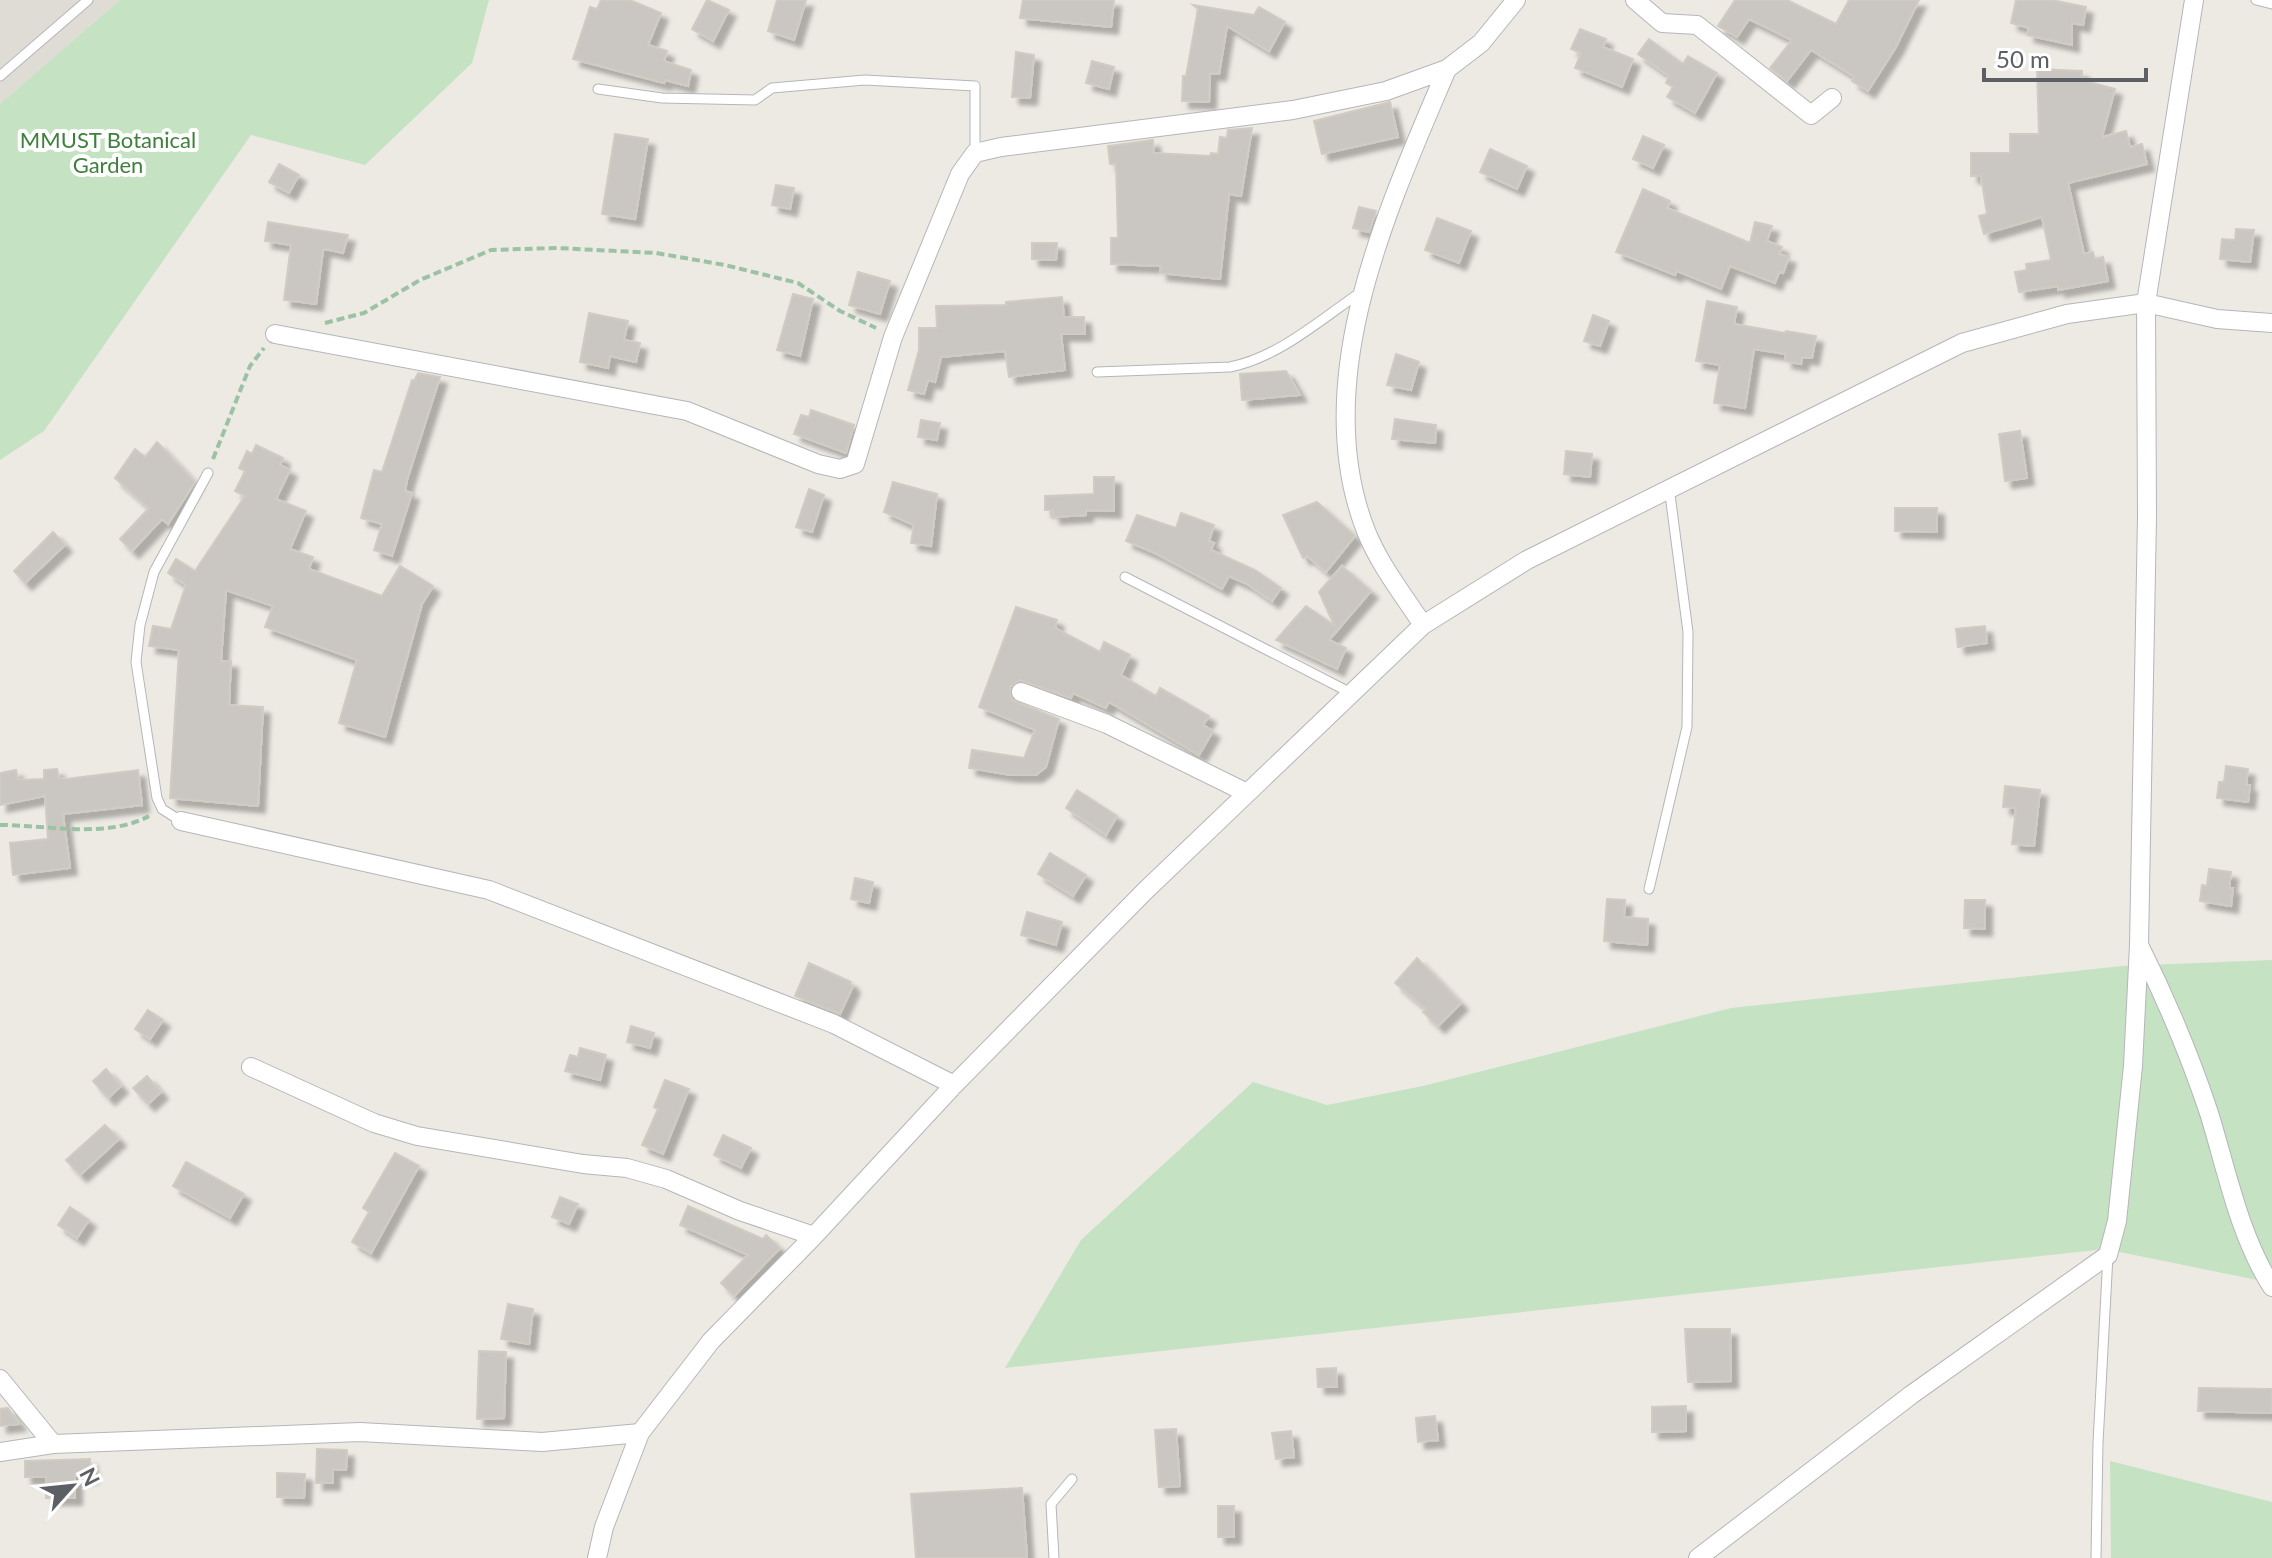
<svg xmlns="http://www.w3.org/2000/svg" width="2272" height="1558" viewBox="0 0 2272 1558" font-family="Lato,sans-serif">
	<defs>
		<filter id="shadow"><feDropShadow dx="7" dy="7" stdDeviation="2" flood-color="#0004"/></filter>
	</defs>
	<rect width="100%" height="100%" fill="#edeae4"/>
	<!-- education -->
	<path fill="#dfdbd5" d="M0,0h120l-120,104z"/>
	<!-- green -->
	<path fill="#c5e2c2" d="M120,0h369l-17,63 -107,102 -114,-30 -207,296 -44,29v-356z
		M2272,960v323l-167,-34 -1100,119 76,-128 172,-158 74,23 96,-19 308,-78 391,-42z
		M2110,1461l162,41v56h-161z"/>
	<!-- building -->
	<path fill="#cac7c2" stroke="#d1cbc2" stroke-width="2" filter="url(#shadow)" d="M601,0h29l31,13 -13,32 19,6 -3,10 27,9 -3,16 -23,-6 -1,3 -91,-24 17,-52 7,2z
		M707,0l22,10 -16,31 -21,-12z
		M777,0h29l-12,40 -26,-9z
		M1023,0h91l-3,27 -91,-9z
		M1735,0h52l49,24 13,-24h70l-23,47 -28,44 -16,-10 3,-4 -44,-27 -24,31 -17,-13 22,-28 -43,-21 -12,18 -19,-11z
		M2016,0h36l34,7 -3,18 -11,-2v22l-45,-10 2,-7 -18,-5z
		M1193,5l61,10 5,-8 26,15 -16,29 -42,-25 -8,48 -9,-1 -1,29 -27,-1 1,-25h3l12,-67z
		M1580,29l26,10 -3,8 30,12 -11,28 -47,-19 6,-15 -10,-4z
		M1649,39l34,25 5,-8 29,17 -22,40 -28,-16 6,-10 -7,-4 3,-7 -31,-22z
		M1016,52l18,3 -4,43 -18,-1z
		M1092,61l22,6 -5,22 -23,-6z
		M2037,69l45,2v9l33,9 -13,48 24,-6 4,16 12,-3 5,20 -79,19 16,71 9,-2 2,7 8,-2 5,24 -50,9v-4l-39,6 -4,-20 12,-2 -1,-6 25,-4 -9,-43 -58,17 -5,-18 8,-2 -6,-38h-10v-23h39v-19h29z
		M1390,102l8,35 -76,17 -8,-33z
		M1252,128l-11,68 -12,-2 -9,85 -60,-6 1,-7 -50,-2v-26h7l-2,-74h-6l-2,-18 45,-6 1,13 56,3 1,-3 7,1 2,-17 7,1 1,-8z
		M615,134l33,5 -13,80 -33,-5z
		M1643,136l21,9 -11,23 -20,-9z
		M1490,149l37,17 -10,23 -37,-17z
		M279,164l20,11 -10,18 -20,-11z
		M776,185l18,3 -4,21 -18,-4z
		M1643,189l27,12 -3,7 83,35 5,-21 17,4 -5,15 15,6 -3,7 10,3 -6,16 -4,-1 -4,11 -45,-17 -9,23 -44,-18 -2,4 -59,-23z
		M1359,207l17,4 -7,21 -16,-4z
		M1437,218l34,13 -12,32 -34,-13z
		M268,222l80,13 -5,18 -18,-4 -2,1 -7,54 -32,-4 7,-55 -26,-4z
		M2236,229l18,1 -4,32 -30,-3 2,-20 13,1z
		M1032,243h25l-1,17 -24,-1z
		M858,272l32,9 -10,33 -31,-9z
		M793,294l20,5 -13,57 -23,-6z
		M1062,297l2,20h20l1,17h-24l4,36 -56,7 -4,-26 -64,6 -6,25 -7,-2 -4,14 -16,-4 11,-40v-22h18l-1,-22 70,-1v-3z
		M1707,301l30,6 -3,17 51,9 1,-2 30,5 -4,22 -10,-1 -1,7 -16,-3 1,-7 -32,-5 -9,59 -31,-5 6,-38 -24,-4z
		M589,313l39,8 -4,19 16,3 -4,19 -26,-6 -2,12 -28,-6z
		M1593,315l16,6 -9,25 -16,-5z
		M1396,354l23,8 -8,28 -24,-5z
		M1286,371l14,24 -58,5 -2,-26z
		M418,373l22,4 -33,103 -2,11 7,2 -20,63 -18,-6 8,-26 -21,-6 13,-48 8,2 30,-92 2,1z
		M811,410l43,15 -8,28 -52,-19 7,-19 8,2z
		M1395,419l41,6 -1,18 -43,-4z
		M921,420l19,3 -3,17 -19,-3z
		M2020,431l7,47 -22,3 -6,-47z
		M157,442l38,40 -27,42 -6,-5 -30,32 -12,-12 29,-31 -34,-30 20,-29 10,8z
		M256,445l27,13 -3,7 10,5 -14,29 30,12 -16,38 23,8 -4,12 73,27 18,-30 33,20 -11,18 -37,133 -46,-14 18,-63 -92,-33 8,-21 -47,-16 -5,71h10l-2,44 34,2 -5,99 -88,-8 9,-148 -30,-4 4,-20 18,3 15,-44 -18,-12 8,-14 19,12 50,-75 -10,-5 10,-20 -6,-3 8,-17 5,3z
		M1566,451l26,3 -2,23 -26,-3z
		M1094,477h20v34l-28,-1v5l-33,2v-7h-8v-14l49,-2z
		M893,482l44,12 -6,52 -20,-3 3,-18 -30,-13z
		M809,489l15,6 -12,37 -16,-5z
		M1317,502l38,34 -29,36 -19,-16 -4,2 -20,-43z
		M1895,508h42v24l-42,-1z
		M1181,513l33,12 -5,16 5,2 -3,7 44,20 26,18 -9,13 -25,-17 -18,-8 -7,13 -65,-35 -31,-13 11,-26 39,13z
		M53,532l12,13 -40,38 -11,-12z
		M1342,566l29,25 -42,49 17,8 -9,21 -61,-29 30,-34 28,19 -15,-33z
		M1016,607l41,13 -2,8 45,24 4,-10 26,13 -9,20 35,21 4,-8 49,28 -6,9 10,6 -14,24 -90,-53 -3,6 -33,-15 -2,5 -51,-18 -10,7 2,13 47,19 -13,48 -10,8h-25l-42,-7 3,-18 52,8 11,-28 -56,-23z
		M1985,626l2,17 -29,4 -2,-18z
		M2226,766l22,3 -2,16h4l-2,17 -31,-4 2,-16h5z
		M57,769l2,9 7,1 72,-9 4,35 -79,9 7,54 -57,7 -3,-32 38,-4 -3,-43 -45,9v-32l16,-3 2,10 26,-1v-9z
		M2005,786l35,4 -6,56 -22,-2 4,-36 -13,-1z
		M1077,790l40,26 -11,19 -40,-27z
		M1050,853l36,22 -13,21 -35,-22z
		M2209,869l22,3 -2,16h4l-2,18 -31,-5 2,-16 5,1z
		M855,878l18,4 -4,21 -18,-4z
		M1607,899l18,1 -1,17 24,2 -1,26 -43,-4z
		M1965,900h20v29l-21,-1z
		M1027,912l35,10 -6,23 -35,-10z
		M1417,958l44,45 -23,23 -15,-14 3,-3 -31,-26z
		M809,963l42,19 -1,2 3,2 -13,28 -45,-18z
		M148,1010l15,10 -13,19 -15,-10z
		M631,1026l23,7 -4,15 -23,-6z
		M580,1048l26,7 -6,25 -35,-9 5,-16 8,2z
		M106,1069l15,17 -13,12 -15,-17z
		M147,1076l14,16 -13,12 -15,-16z
		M665,1080l24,9 -26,65 -21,-9 16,-36 -4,-2z
		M105,1125l14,14 -39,36 -14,-15z
		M723,1135l28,13 -10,20 -27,-13z
		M395,1153l24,13 -48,87 -19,-11 17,-30 -6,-4z
		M186,1162l58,32 -14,24 -57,-32z
		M560,1197l18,7 -9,20 -17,-7z
		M688,1206l75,33 3,-4 14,13 -46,48 -13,-13 27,-28 -68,-30z
		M70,1207l19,13 -12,18 -19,-13z
		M508,1304l25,5 -4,35 -28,-5z
		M1685,1329h45l1,52 -43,1z
		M479,1351l27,1 -2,66 -27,1z
		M1336,1368l1,19h-19l-1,-18z
		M2199,1388l73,1v24l-74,-2z
		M1686,1406v25l-34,1v-25z
		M8,1408l11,16 -19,2v-17z
		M1435,1416l3,24 -20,2 -2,-24z
		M1176,1429l4,57 -21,1 -4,-57z
		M1291,1431l3,26 -18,2 -4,-26z
		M317,1449l30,1 -1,20 -13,-1v14h-17z
		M90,1459l1,17h-16v22h-29v-21h-21v-16z
		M277,1473l28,1 -1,24 -27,-1z
		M1022,1488l5,70h-111l-5,-64z
		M1218,1506h16v31h-16z"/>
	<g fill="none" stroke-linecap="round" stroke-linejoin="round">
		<defs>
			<path id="service" d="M2256,0l16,4
				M0,76l88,-76
				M598,89l64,9 93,2 17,-12 93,-8 110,6v67
				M1097,372l133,-5c49,-10 90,-47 131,-75
				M1125,577l226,116
				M181,821l-19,-12 -5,-11 -21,-136 4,-37 14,-53 54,-99
				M1649,889l38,-162 1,-95 -19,-145
				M1054,1558l-3,-54 21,-25
				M2096,1558l2,-115 10,-188"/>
			<path id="minor" d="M1635,0l27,23 35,2 114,90 21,-17
				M275,334l412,77 131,53 22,5 15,-5 38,-127 67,-163 15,-21 26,-6 292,-37 93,-19 61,-22 34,-26 35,-43
				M1423,625c-19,-29 -44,-61 -57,-94 -59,-150 22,-323 81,-462
				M1021,692l86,32 140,69
				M181,821l308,69 345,134 120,61
				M2140,947c27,54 50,109 69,166 18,58 30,122 63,174
				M251,1067l123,56 43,13 166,28 44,4 39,11 74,32 74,25
				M0,1379l53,65
				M0,1452l53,-8 307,-12 182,10 98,-9
				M597,1558l7,-31 36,-94 71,-92 103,-105 140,-151 191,-194 278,-266 104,-65 435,-217 105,-29 79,-11 71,16 55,4
				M1698,1558l213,-163 197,-140 9,-34 16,-155 6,-121 8,-428 -1,-214 48,-303"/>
		</defs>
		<!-- service casing -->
		<use href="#service" stroke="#b4b6b9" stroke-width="11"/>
		<!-- minor casing -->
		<use href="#minor" stroke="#b4b6b9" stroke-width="20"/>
		<!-- path -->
		<path stroke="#9cc2a4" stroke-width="4" stroke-dasharray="8 4" stroke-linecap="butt" d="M325,323l39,-10 56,-33 71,-30 66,-2 99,5 69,12 73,18 42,28 36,17
			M213,459l37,-93 14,-18
			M0,825c48,0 106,14 149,-9"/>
		<!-- service -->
		<use href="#service" stroke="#fff" stroke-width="9"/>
		<!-- minor -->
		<use href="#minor" stroke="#fff" stroke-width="18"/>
	</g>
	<g text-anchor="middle" stroke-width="8" stroke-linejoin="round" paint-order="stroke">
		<!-- park labels -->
		<g font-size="22" fill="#40803d" stroke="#fff">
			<text x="108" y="148">MMUST Botanical<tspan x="108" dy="25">Garden</tspan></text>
		</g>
	</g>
	<!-- north arrow -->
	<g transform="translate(72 1486) rotate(63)" stroke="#ffffff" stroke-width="6" paint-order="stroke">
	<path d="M0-6L14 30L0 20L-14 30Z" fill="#5c5f63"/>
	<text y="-12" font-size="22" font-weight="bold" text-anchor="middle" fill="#5c5f63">N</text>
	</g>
	<!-- scale -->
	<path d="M1984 68v12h162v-12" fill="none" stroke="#5c5f63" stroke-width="4"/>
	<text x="1996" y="68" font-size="24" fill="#5c5f63" stroke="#ffffff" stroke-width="6" paint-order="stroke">50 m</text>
</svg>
